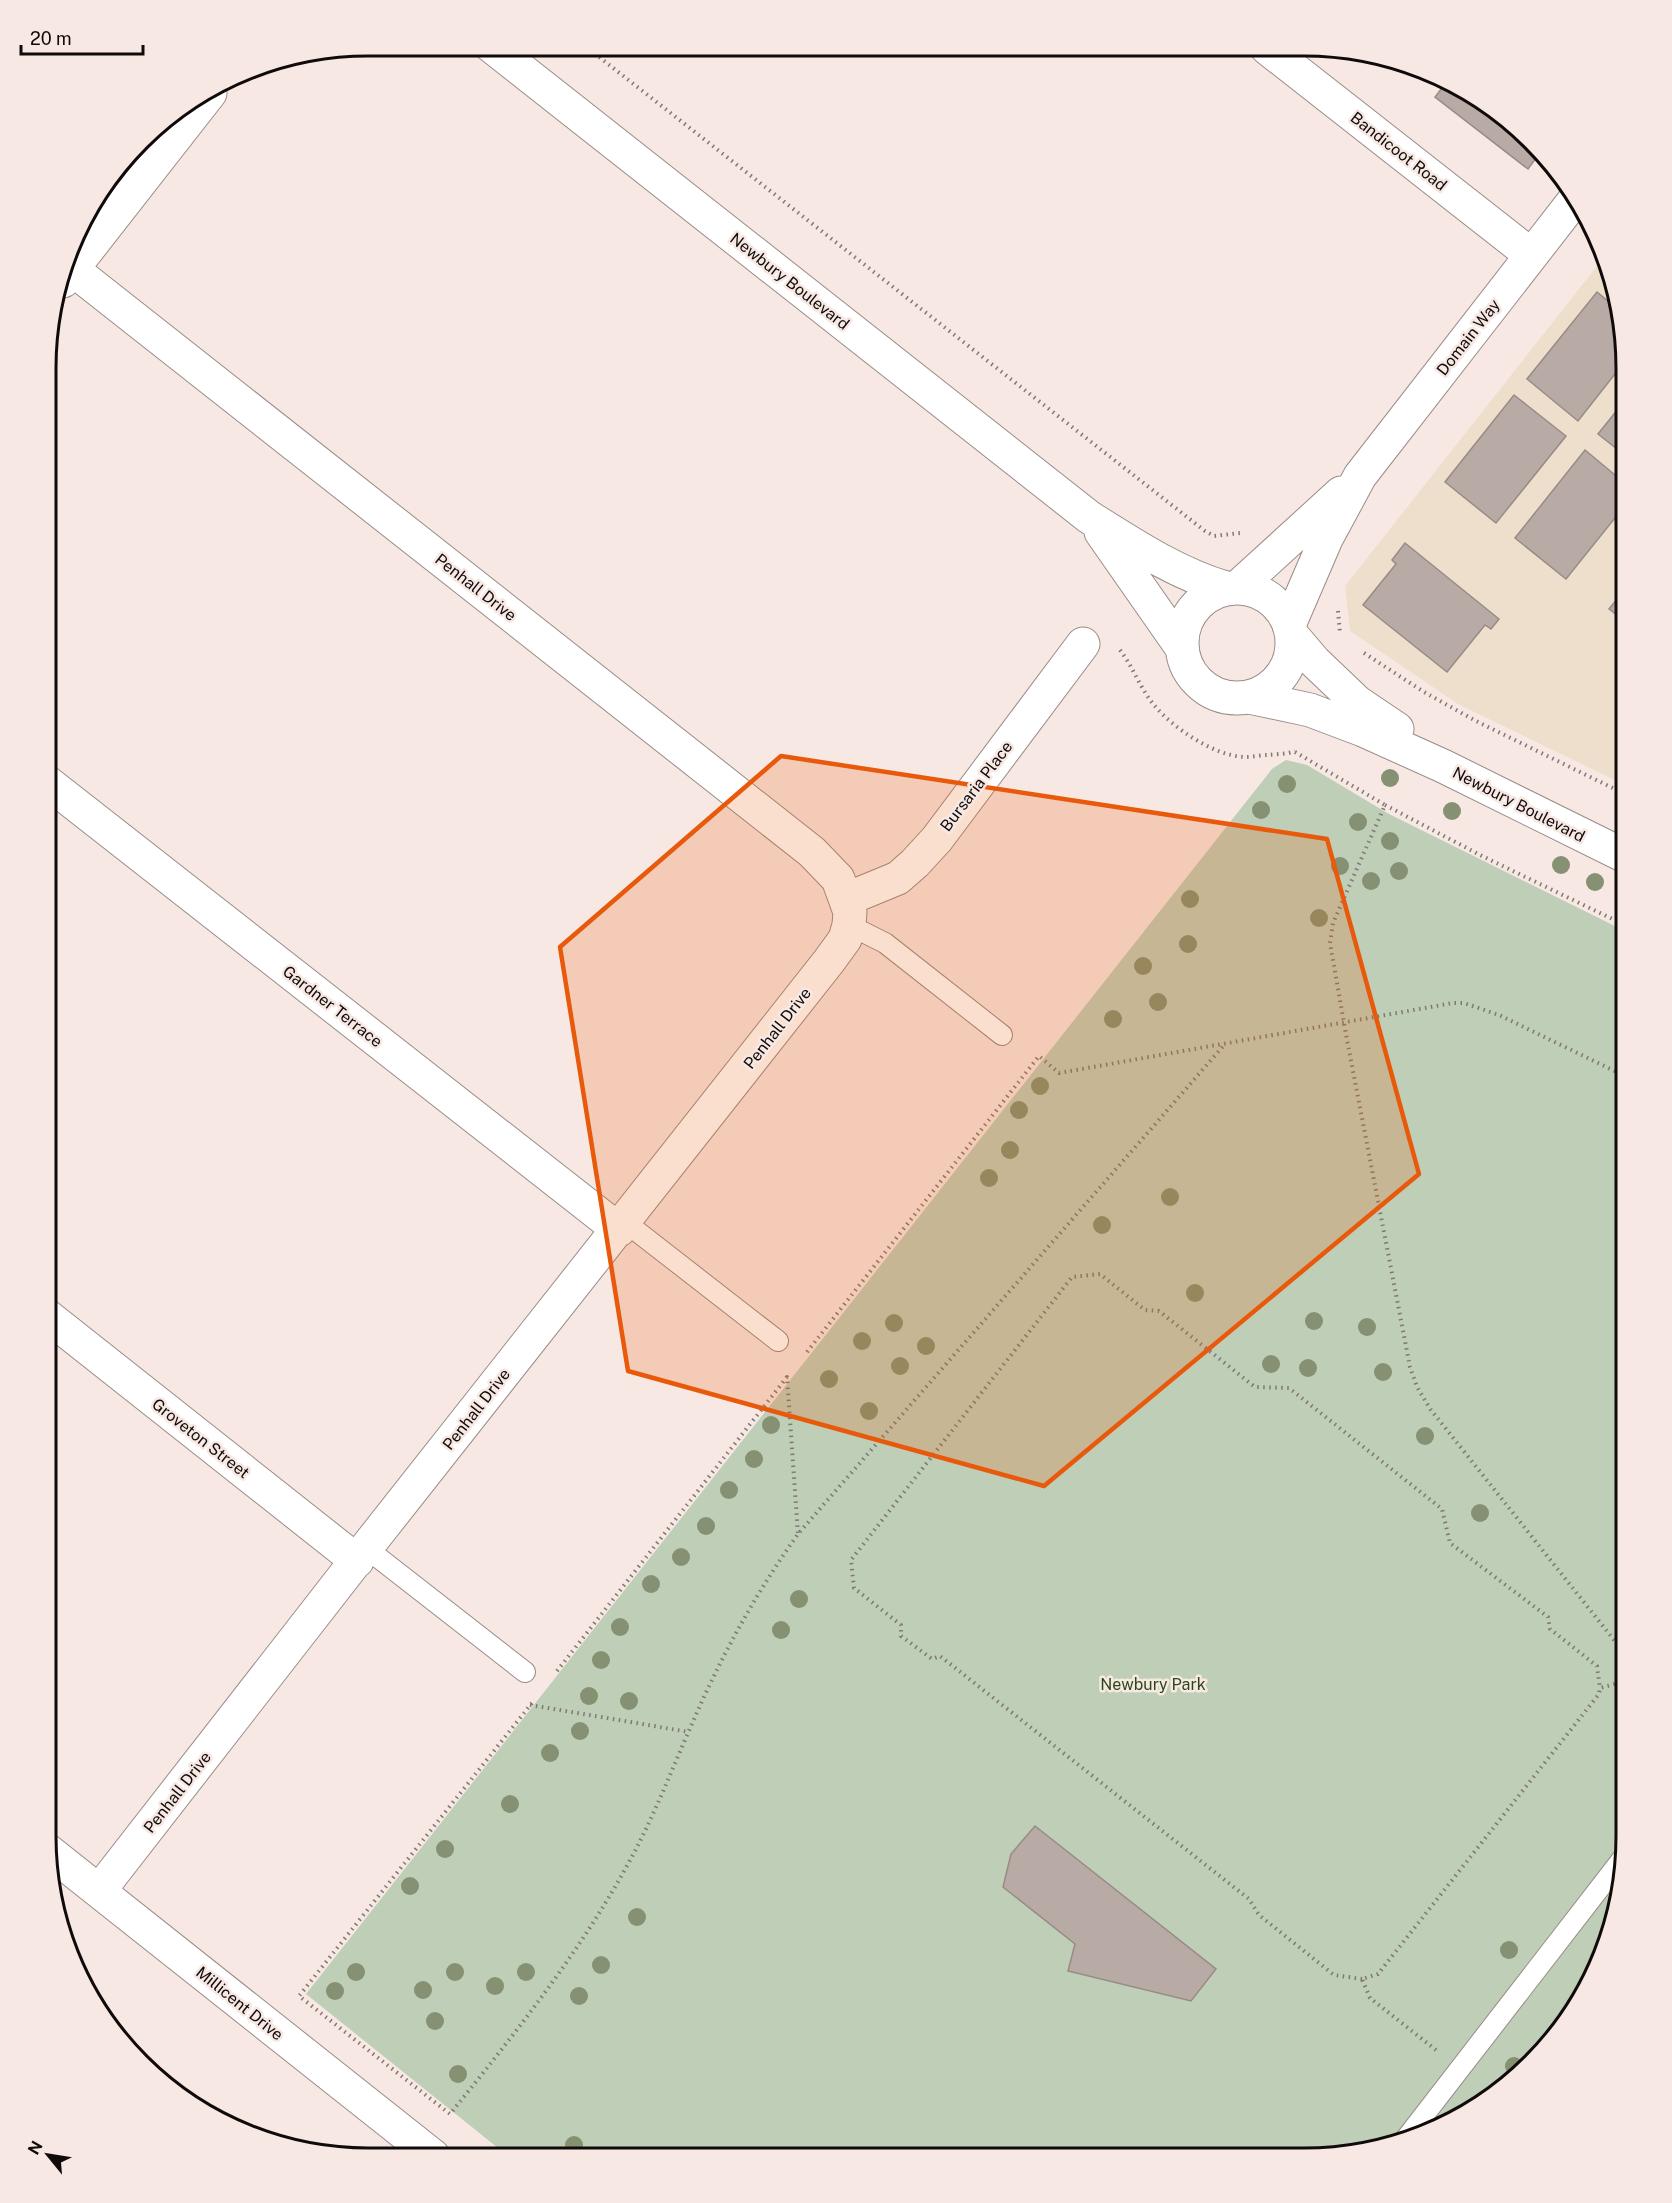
<svg xmlns="http://www.w3.org/2000/svg" width="1672" height="2203" viewBox="0 0 1672 2203" font-family="'Public Sans',sans-serif">
	<rect width="100%" height="100%" fill="#f7e8e3"/>
	<!-- education -->
	<path fill="#eddfcc" d="M1605,256l11,29 11,82v419l-169,-82 -108,-73 -5,-45z"/>
	<!-- green -->
	<path fill="#beceb7" d="M1286,760l21,5 82,49 238,118 -1,925 -16,82 -37,75 -56,64 -70,47 -60,22 -82,11 -797,-2 -202,-162 966,-1225z"/>
	<!-- building -->
	<path fill="#b8aaa5" stroke="#988b86" stroke-width="1.5" d="M1448,80l36,20 58,50 -14,19 -93,-72z
		M1611,271l5,14v2l-11,-9z
		M1597,292l23,19 6,49 -48,61 -51,-42z
		M1514,395l52,41 -70,87 -51,-41z
		M1627,398v59l-29,-23z
		M1585,450l42,35v18l-61,76 -51,-41z
		M1405,543l94,76 -8,10 -6,-4 -38,47 -84,-67 33,-41 -4,-4z
		M1627,587v36l-18,-14z
		M1035,1826l181,143 -25,32 -123,-30 7,-27 -72,-57 8,-33z"/>
	<g fill="none" stroke-linecap="round" stroke-linejoin="round">
		<defs>
			<path id="service" d="M849,925l36,18 117,92
				M625,1222l153,119
				M366,1548l159,124
				M1404,2141l222,-287"/>
			<path id="minor" d="M1267,48l264,207
				M72,269l740,583 26,27 12,33 -1,13 -4,14 -16,22 -463,587 -267,343
				M63,281l147,-188
				M1238,587l103,-94
				M1289,625l37,-86 34,-63 216,-278
				M47,782l572,448
				M847,899l51,-21 17,-15 22,-24 146,-195
				M46,1315l311,246
				M47,1850l386,306"/>
			<path id="tertiary" d="M490,45l599,472c43,27 88,57 137,71
				M1101,532l81,116
				M1182 643a55 55 0 1 1 110 0a55 55 0 1 1-110 0Z
				M1292,635l23,27 42,40 40,27
				M1249,697l61,13 53,20 80,36 184,91"/>
		</defs>
		<!-- service casing -->
		<use href="#service" stroke="#998c87" stroke-width="22"/>
		<!-- minor casing -->
		<use href="#minor" stroke="#998c87" stroke-width="35"/>
		<!-- tertiary casing -->
		<use href="#tertiary" stroke="#998c87" stroke-width="35"/>
		<!-- path -->
		<path stroke="#817774" stroke-width="4" stroke-dasharray="1.5 4.5" stroke-linecap="butt" d="M585,46l620,485 9,5 26,-3
			M1338,611l2,22
			M1120,650c13,17 20,38 34,55 19,23 60,51 91,52 8,0 16,-2 23,-2 9,-1 20,-1 27,-4
			M1364,653l60,39 52,29 151,74
			M1295,752l90,53 -52,118 -3,20 17,97 63,327 7,20 14,23 195,245
			M1385,805l97,51 145,70
			M807,1352l232,-296 20,17 394,-70h11l35,12 128,62
			M557,1671l230,-294 11,157
			M532,1703l-233,293 151,118c67,-83 135,-168 185,-263 29,-56 50,-116 78,-173 24,-50 53,-99 85,-144l427,-490
			M530,1705l159,27
			M1362,1979l-28,-4 -75,-60 -10,-16 -309,-243 -8,3 -31,-23v-11l-47,-37 -3,-28 221,-283 28,-3 45,36 14,1 96,76 34,1 153,121 8,34 98,74 2,12 47,37 3,22
			M1436,2050l-66,-52 -8,-19 16,-5 221,-280 1,-6 26,-7"/>
		<!-- service -->
		<use href="#service" stroke="#fff" stroke-width="20"/>
		<!-- minor -->
		<use href="#minor" stroke="#fff" stroke-width="33"/>
		<!-- tertiary -->
		<use href="#tertiary" stroke="#fff" stroke-width="33"/>
	</g>
	<!-- trees -->
	<g fill="#859172">
		<circle cx="1390" cy="778" r="9"/>
		<circle cx="1287" cy="784" r="9"/>
		<circle cx="1261" cy="810" r="9"/>
		<circle cx="1452" cy="811" r="9"/>
		<circle cx="1358" cy="822" r="9"/>
		<circle cx="1390" cy="841" r="9"/>
		<circle cx="1561" cy="865" r="9"/>
		<circle cx="1340" cy="866" r="9"/>
		<circle cx="1399" cy="871" r="9"/>
		<circle cx="1371" cy="881" r="9"/>
		<circle cx="1595" cy="882" r="9"/>
		<circle cx="1190" cy="899" r="9"/>
		<circle cx="1319" cy="918" r="9"/>
		<circle cx="1188" cy="944" r="9"/>
		<circle cx="1143" cy="966" r="9"/>
		<circle cx="1158" cy="1002" r="9"/>
		<circle cx="1113" cy="1019" r="9"/>
		<circle cx="1040" cy="1086" r="9"/>
		<circle cx="1019" cy="1110" r="9"/>
		<circle cx="1010" cy="1150" r="9"/>
		<circle cx="989" cy="1178" r="9"/>
		<circle cx="1170" cy="1197" r="9"/>
		<circle cx="1102" cy="1225" r="9"/>
		<circle cx="1195" cy="1293" r="9"/>
		<circle cx="1314" cy="1321" r="9"/>
		<circle cx="894" cy="1323" r="9"/>
		<circle cx="1367" cy="1327" r="9"/>
		<circle cx="862" cy="1341" r="9"/>
		<circle cx="926" cy="1346" r="9"/>
		<circle cx="1271" cy="1364" r="9"/>
		<circle cx="900" cy="1366" r="9"/>
		<circle cx="1308" cy="1368" r="9"/>
		<circle cx="1383" cy="1372" r="9"/>
		<circle cx="829" cy="1379" r="9"/>
		<circle cx="869" cy="1411" r="9"/>
		<circle cx="771" cy="1425" r="9"/>
		<circle cx="1425" cy="1436" r="9"/>
		<circle cx="754" cy="1459" r="9"/>
		<circle cx="729" cy="1490" r="9"/>
		<circle cx="1480" cy="1513" r="9"/>
		<circle cx="706" cy="1526" r="9"/>
		<circle cx="681" cy="1557" r="9"/>
		<circle cx="651" cy="1584" r="9"/>
		<circle cx="799" cy="1599" r="9"/>
		<circle cx="620" cy="1627" r="9"/>
		<circle cx="781" cy="1630" r="9"/>
		<circle cx="601" cy="1660" r="9"/>
		<circle cx="589" cy="1696" r="9"/>
		<circle cx="629" cy="1701" r="9"/>
		<circle cx="580" cy="1731" r="9"/>
		<circle cx="550" cy="1753" r="9"/>
		<circle cx="510" cy="1804" r="9"/>
		<circle cx="445" cy="1849" r="9"/>
		<circle cx="410" cy="1886" r="9"/>
		<circle cx="637" cy="1917" r="9"/>
		<circle cx="1509" cy="1950" r="9"/>
		<circle cx="601" cy="1965" r="9"/>
		<circle cx="356" cy="1972" r="9"/>
		<circle cx="455" cy="1972" r="9"/>
		<circle cx="526" cy="1972" r="9"/>
		<circle cx="495" cy="1986" r="9"/>
		<circle cx="423" cy="1990" r="9"/>
		<circle cx="335" cy="1991" r="9"/>
		<circle cx="579" cy="1996" r="9"/>
		<circle cx="435" cy="2021" r="9"/>
		<circle cx="1514" cy="2066" r="9"/>
		<circle cx="458" cy="2074" r="9"/>
		<circle cx="574" cy="2145" r="9"/>
	</g>
	<!-- marked area -->
	<path fill="#e8590c" fill-opacity="0.2" stroke="#e8590c" stroke-width="4.5" stroke-linejoin="round" d="M781,756l546,83 92,335 -375,312 -416,-115 -68,-424z"/>
	<g text-anchor="middle" stroke-width="5" stroke-linejoin="round" paint-order="stroke">
		<!-- street labels -->
		<g font-size="16" fill="#100b0a" stroke="#f7e8e3">
			<text transform="translate(1399 151) rotate(38)" y="6">Bandicoot Road</text>
			<text transform="translate(790 281) rotate(38)" y="6">Newbury Boulevard</text>
			<text transform="translate(1468 337) rotate(-52)" y="6">Domain Way</text>
			<text transform="translate(476 587) rotate(38)" y="6">Penhall Drive</text>
			<text transform="translate(976 786) rotate(-53)" y="6">Bursaria Place</text>
			<text transform="translate(1519 804) rotate(27)" y="6">Newbury Boulevard</text>
			<text transform="translate(333 1006) rotate(38)" y="6">Gardner Terrace</text>
			<text transform="translate(777 1028) rotate(-52)" y="6">Penhall Drive</text>
			<text transform="translate(476 1409) rotate(-52)" y="6">Penhall Drive</text>
			<text transform="translate(201 1438) rotate(38)" y="6">Groveton Street</text>
			<text transform="translate(177 1792) rotate(-52)" y="6">Penhall Drive</text>
			<text transform="translate(240 2003) rotate(39)" y="6">Millicent Drive</text>
		</g>
		<!-- park labels -->
		<g font-size="16" fill="#284915" stroke="#f7e8e3">
			<text x="1153" y="1690">Newbury Park</text>
		</g>
	</g>
	<!-- crop -->
	<path d="M0 0H1672V2203H0ZM368 56H1304A312 312 0 0 1 1616 368V1836A312 312 0 0 1 1304 2148H368A312 312 0 0 1 56 1836V368A312 312 0 0 1 368 56Z" fill="#f7e8e3" fill-rule="evenodd"/>
	<path fill="none" stroke="#100b0a" stroke-width="3" d="M368 56H1304A312 312 0 0 1 1616 368V1836A312 312 0 0 1 1304 2148H368A312 312 0 0 1 56 1836V368A312 312 0 0 1 368 56Z"/>
	<!-- north arrow -->
	<g transform="translate(48 2155) rotate(300)" stroke="#f7e8e3" stroke-width="4.5" paint-order="stroke">
	<path d="M0-4.5L10 22L0 15L-10 22Z" fill="#100b0a"/>
	<text y="-9" font-size="16" font-weight="bold" text-anchor="middle" fill="#100b0a">N</text>
	</g>
	<!-- scale -->
	<path d="M21 45v9h122v-9" fill="none" stroke="#100b0a" stroke-width="3"/>
	<text x="30" y="45" font-size="18" fill="#100b0a" stroke="#f7e8e3" stroke-width="4.5" paint-order="stroke">20 m</text>
</svg>
